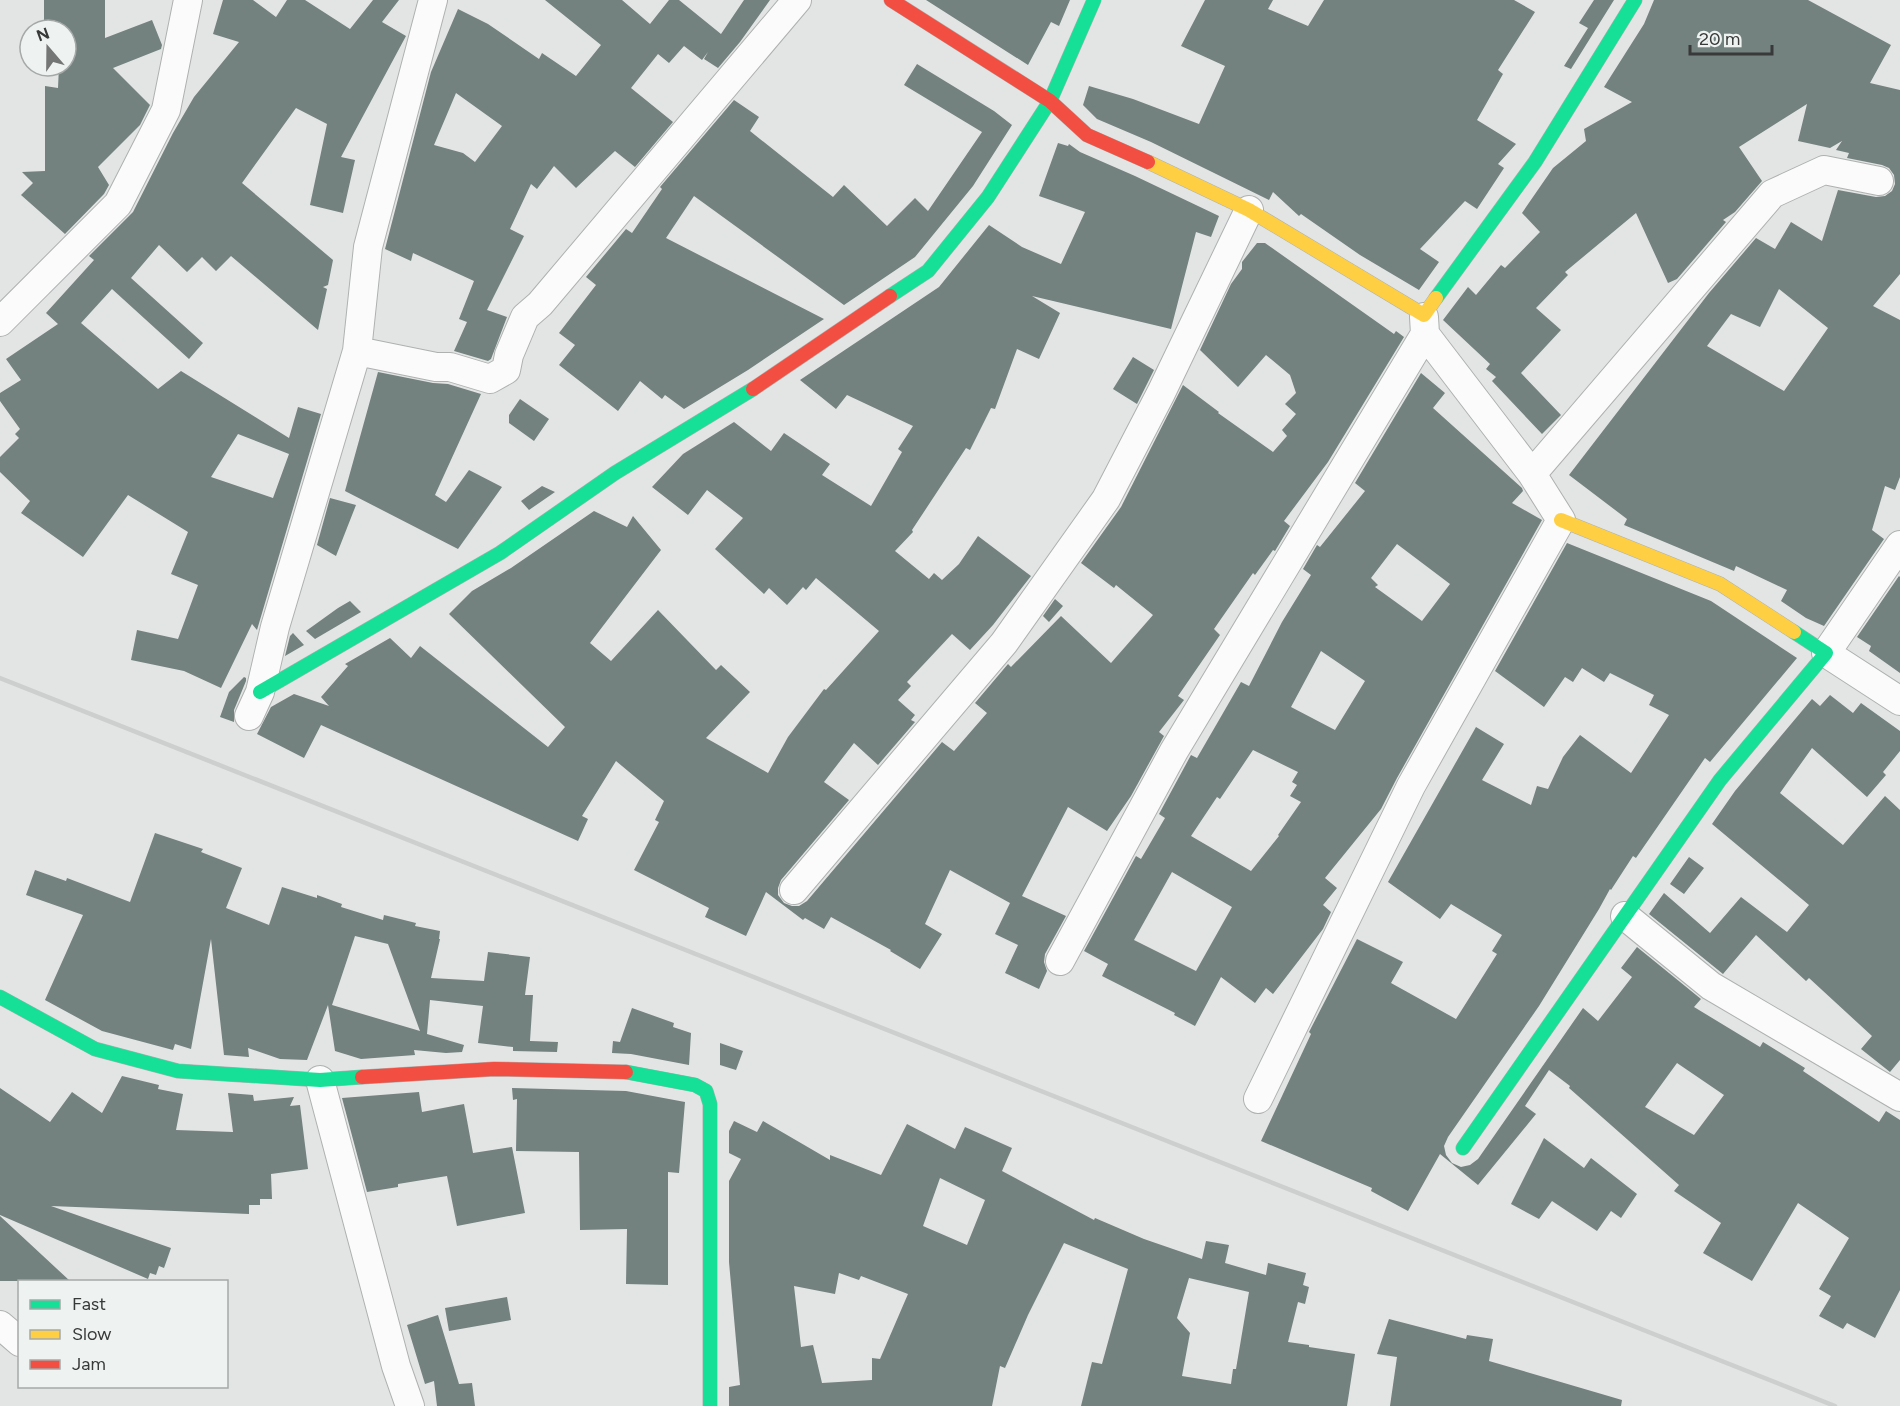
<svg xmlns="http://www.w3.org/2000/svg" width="1900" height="1406" viewBox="0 0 1900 1406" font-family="Figtree,sans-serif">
	<rect width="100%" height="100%" fill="#e2e5e4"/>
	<!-- building -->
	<path fill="#73817f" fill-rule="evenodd" d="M44,0h61v38l47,-18 10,25 -1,4 -48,19 37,37 -10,20 -42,42 11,18 -5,9 -39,40 -44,-39 12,-12 -11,-11 23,-1v-85l13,2 1,-22h7v-36h-22z
		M223,0h30l23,17 11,-17h18l45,29 23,-29h26l-17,22 24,14 -65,121 14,3 -12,53 -33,-8 17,-81 -31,-16 -54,75 91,77 -5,25 -5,2 4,2 -9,41 -87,-74 -15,15 -14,-14 -15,15 -28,-27 -28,33 72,65 -14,16 -77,-70 -31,34 77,66 23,-18 108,67 9,-31 23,7 -64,216 -5,-6 -31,64 -37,-17 -53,-11 6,-30 41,9 20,-54 -27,-11 17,-42 -60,-37 -45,62 -62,-44 9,-12 -30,-29v-15l19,-19 -4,-4 5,-5 -20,-28v-8l21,-13 -15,-21 52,-35 -12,-11 48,-53 -5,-4 44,-44 40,-79 21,-36 45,-55 -26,-8zM238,434l51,20 -16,44 -62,-21z
		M545,0h77l28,24 19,-24h10l42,34 23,-34h26l-30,42 -22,26 -14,-9 4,-7 -6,8 -18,-14 -15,17 -11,-9 -27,34 42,34 -38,45 -20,-16 -39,37 -22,-22 -17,23 -6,-5 -21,45 14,7 -37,74 20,7 -16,42 -3,2 -34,-10 13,-29 -8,-3 15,-38 -61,-28 -2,8 -26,-12 46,-177 27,-63 30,15 51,35 3,-6 34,23 25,-31zM456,93l46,33 -27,36 -12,-9 -29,-8z
		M926,0h144l-11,26 -8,-4 -23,43z
		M1205,0h68l-5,9 40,17 16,-26h190l21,12 -37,58 5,4 -26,46 39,24 -18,20 6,4 -27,41 -12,-8 -45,48 19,13 -20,28 -59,-35 -59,-41 -2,2 -26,-24 -4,8 -118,-58 -54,-23 -14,-14 6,-19 44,13 66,25 26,-58 -44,-20z
		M1594,0h20l-43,69 -7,-3 24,-38 -9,-5z
		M1654,0h154l83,45 -21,38 30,7v184l-27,32 27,14v157l-5,13 -10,-4 -13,44 12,9 -60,87 -18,-8 -25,-17 6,-11 -51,-24 -2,5 -110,-46 3,-6 -58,-44 140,-182 47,-55 19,11 16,-27 31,19 16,-51 38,7 9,-1 7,-5 3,-7 -1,-9 -5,-7 -7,-3 -35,-7 2,-5 -13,-3 6,-9 -12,7 -32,-7 9,-37 -68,43 23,34 -27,31 -12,8 3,2 -49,57 -9,4 -32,-70 -71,59 3,3 -32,33 25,22 -40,43 40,42 -19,19 -50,-53 4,-4 -10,-8 4,-5 -47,-44 25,-33 8,8 25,-30 4,3 35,-36 -18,-19 31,-45 33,-27 -2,-12 48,-27 -28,-15 40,-63zM1779,289l49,39 -44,63 -77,-45 24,-32 29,13z
		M917,64l77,47 18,14 -39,61 -58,71 -71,48 -150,-109 -28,42 158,81 -76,51 -64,39 -19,-14 -3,4 -22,-18 -22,30 -59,-46 16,-20 -16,-12 37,-48 -10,-8 40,-48 6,4 30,-44 -2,-2 74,-87 25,17 -9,14 83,66 11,-12 43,41 28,-28 13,13 54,-79 -78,-47z
		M1058,143l10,3 1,-2 11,8 55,24 84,40 -8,21 -15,-5 -25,97 -139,-33 28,17 -21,46 -22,-10 -22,60 -4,-1 -21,42 -4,-2 -54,82 1,2 -18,19 34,28 5,-6 8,7 17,-16 19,-28 53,40 -38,49 -23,25 -18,-16 -45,48 4,4 -13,14 17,15 -4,5 4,2 -37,43 -24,-22 -30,39 25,18 -68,80 -3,8v7l6,8 8,3h7l8,-5 135,-159 12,9 33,-38 -12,-10 33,-39 3,3 50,-51 50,47 42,-48 -37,-30 -2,3 -33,-25 40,-56 62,-122 36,27 -1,1 55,39 14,-16 -5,-6 14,-16 -11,-10 11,-11 -6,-18 -24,-20 -28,32 -38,-37 31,-66 11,-15v-7l15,-19h8l129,91 2,-3 8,6 -76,125 -44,59 6,5 -15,25 -2,-1 -18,25 -2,-2 -39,56 6,6 -42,61 6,4 -25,32 5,4 -33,60 -24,35 -39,-24 -46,89 44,20 -21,38 -1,8 3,9 -8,18 -34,-16 13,-28 -23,-11 15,-31 -60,-33 -25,54 17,10 -22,35 -30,-18 1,-1 -60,-33 -7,12 -19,-11 -2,2 -37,-28 -20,44 -41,-19 4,-9 -75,-38 25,-48 -4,-2 9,-19 -48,-40 -34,55 6,3 -10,22 -257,-116 -17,33 -47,-24 14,-27 23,-13 35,12 -8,-9 27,-31 -3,-2 45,-26 21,20 9,-12 128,101 17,-20 -116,-113 23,-23 39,-23 83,-57 33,16 6,-11 28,34 -71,93 21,18 47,-51 58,60 5,-5 29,27 -44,46 62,35 20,-36 36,-48 2,1 53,-59 -63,-53 -10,12 -3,-3 -16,18 -18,-17 -5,6 -49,-45 28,-31 -36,-28 -19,25 -36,-28 31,-33 51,-32 37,29 13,-18 46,31 -8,11 49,31 31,-54 -4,-3 15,-23 -66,-31 -11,14 -36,-29 139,-93 50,-62 33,22 39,17 24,-52 -46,-16z
		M1133,357l21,13 -17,34 -24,-15z
		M378,372l55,11 15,1 33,10 -46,101 11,7 23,-32 33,17 -44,62 -113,-58z
		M1421,373l24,20 -12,15 89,80 1,3 -11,12 30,17 -145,258 -16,31 -56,69 12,10 -14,17 8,7 -8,17 -50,65 -7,-6 -11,15 -34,-26 -26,49 -21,-11 1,-2 -73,-37 6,-12 -24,-13 52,-95 5,3 24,-41 -6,-4 32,-59 6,3 44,-76 8,4 33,-64 29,-47 -8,-6 14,-24 3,2 45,-56 -10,-8zM1397,544l53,40 -28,37 -47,-34 3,-2 -7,-7zM1321,651l44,30 -30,49 -44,-23zM1253,750l45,22 -6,10 5,3 -7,11 11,6 -23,33 1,1 -28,35 -60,-35 26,-39 3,2zM1172,872l60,35 -36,64 -62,-31z
		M520,399l29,20 -15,22 -25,-18v-8z
		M542,486l13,6 -26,18 -8,-9z
		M330,498l26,7 -20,51 -19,-11z
		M1567,543l144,58 86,57 -87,104 -5,-4 -69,100 -3,-2 -22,34 -1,-1 -11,20 -60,97 -91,131 -4,9 2,9 6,8 9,4 9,-2 8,-6 105,-151 15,13 34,-44 -11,-9 16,-21 64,52 -7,8 66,40 3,-5 42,26 -2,3 76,51 7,-11 14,9v170l-25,48 -28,-15 -4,6 -24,-13 12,-20 -12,-7 30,-51 -51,-35 -46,78 -49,-28 18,-30 -47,-32 5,-6 -110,-97 1,-2 -21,-16 -24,36 11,8 -58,71 -38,-31 -32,57 -37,-20 1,-3 -111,-47 50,-107 -2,-2 48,-93 46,23 -12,21 65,36 41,-65 -5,-3 10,-16 -51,-31 -11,15 -52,-37 88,-155 28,17 -22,36 49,25 6,-19 11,3 15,-32 17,-22 51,38 38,-58 -20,-10 5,-10 -44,-22 -6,9 -22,-14 -9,14 -8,-5 -21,30 -49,-36zM1677,1063l47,32 -30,40 -49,-28z
		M1899,576l1,1v96l-31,-22 2,-5 -14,-9z
		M1055,599l8,7 -14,16 -6,-6z
		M350,601l11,11 -46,27 -9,-8 32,-23z
		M293,633l11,12 -19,11 5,-20z
		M244,677l2,1v3l-12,29v12l-14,-5 9,-25z
		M1830,695l23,18 8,-10 39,28v20l-17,21 3,3 -19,22 -55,-49 -32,45 63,52 42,-49 15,14v250l-10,12 -29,-23 11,-13 -63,-58 -3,3 -50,-46 -33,39 -74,-60 15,-21 46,40 31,-36 46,35 22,-27 -97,-81 23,-33 77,-92 8,7z
		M155,833l48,16 -2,3 41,16 -16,40 43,17 13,-38 35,11v-3l25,9 -1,3 42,13 1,-5 32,8 -1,3 25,5 -1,8h1l-9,39 53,3 4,-29 42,5 -5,38h8l-3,46 28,1 -1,10 -44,-1v-4l-35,-4 5,-37 -53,-6 -3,34 37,11 -2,7 -16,1 -32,-3 1,5 -54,4 -26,-8 -7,-46 -21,55 -27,-1 -32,-11 1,9 -25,-2 -13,-116 -20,110 -16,-5 -2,6 -71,-19 -57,-31 38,-85 -57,-20 9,-25 31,11 1,-3 63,24zM355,936l33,8 32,87 -88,-26z
		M1689,857l15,11 -20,26 -14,-10z
		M632,1008l42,15 -1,4 18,6 -2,32 -58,-11 -19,-1 1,-12 7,1z
		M720,1043l23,8 -7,19 -16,-5z
		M122,1076l37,9 -1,4 25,5 -7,36 57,2 -5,-39 25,2 1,6 40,-4 -4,9 10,-1 8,64 -37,5 1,25h-12v6h-11v9l-198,-8 120,42 -7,20 -5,-2 -3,9 -6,-2 -2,6 -148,-64v-127l50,34 22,-30 30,21z
		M512,1088l114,3 59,11 -6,71 -11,-1v113l-42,-1 1,-55 -47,1 -1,-78 -63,-1 1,-52 -4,1z
		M419,1092l3,20 42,-8 9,49 39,-6 13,66 -68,13 -10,-50 -49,8v3l-31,5 -25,-94z
		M734,1121l23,11 6,-11 67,39v-5l51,20 26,-51 48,25 10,-22 47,21 -10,23 92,49 1,-2 49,21 58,20 4,-18 23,4 -4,18 41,12 2,-12 38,10 -3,12 6,2 -4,17 -7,-2 -10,40 21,3v2l46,7 -8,52h-266l11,-44 10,2 26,-95 -64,-26 -36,72 -23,53 -5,-2 -8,40h-263v-19l11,-2 -11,-123v-81l12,-22 -12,-6v-22zM940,1178l45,22 -18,45 -44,-19zM839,1273l20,7 2,-4 47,18 -28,65 -8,-1v22l-50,3 -9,-38 -12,2 -7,-61 41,8zM1189,1278l60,14 -13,77h-3l-2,15 -49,-8 8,-43 -13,-15z
		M1544,1138l40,30 7,-10 46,36 -16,24 -10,-7 -14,20 -45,-30 -13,18 -28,-15z
		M0,1216l70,65h-70z
		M507,1297l4,23 -62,11 -4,-23z
		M438,1315l21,69 13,-1 3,23h-38l-3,-25 -9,3 -18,-59z
		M1389,1319l77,20 1,-4 26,4 -4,22 133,39 -1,6h-231l7,-49 -20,-3z"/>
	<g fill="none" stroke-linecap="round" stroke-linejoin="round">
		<defs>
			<path id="street" d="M0,322l118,-118 48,-94 22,-110
				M357,351l79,16h14l40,12 16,-9 3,-15 16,-38 15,-13 257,-304
				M1532,474l240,-280 52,-24 55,11
				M1900,545l-74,108 74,48
				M249,716l11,-24 15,-65 82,-276 11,-104 65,-247
				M794,890l210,-247 102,-144 55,-106 88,-183
				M1625,916l86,70 189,111
				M1060,961l114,-210 251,-417 -1,-17
				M320,1080l76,286 14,40
				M1258,1099l153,-313 150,-266 -29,-46 -107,-140
				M0,1325l20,17"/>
			<path id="fast" d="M890,296l38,-25 60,-74 62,-96 44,-101
				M1436,298l99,-136 100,-162
				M260,692l240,-139 115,-80 138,-84
				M0,997l95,52 83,22 142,9 42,-3
				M626,1072l69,13 11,6 4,13v302
				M1463,1148l257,-368 106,-127 -32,-21"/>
			<path id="slow" d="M1148,162l101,48 175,105 12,-17
				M1561,520l159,64 74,48"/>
			<path id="jam" d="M891,0l159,101 37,34 61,27
				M753,389l137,-93
				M362,1077l132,-8 132,3"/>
		</defs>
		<!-- street casing -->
		<use href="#street" stroke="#aeb1b0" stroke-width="30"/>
		<!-- fast casing -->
		<use href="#fast" stroke="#aeb1b0" stroke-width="15"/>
		<!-- slow casing -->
		<use href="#slow" stroke="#aeb1b0" stroke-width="15"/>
		<!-- jam casing -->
		<use href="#jam" stroke="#aeb1b0" stroke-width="15"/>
		<!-- street -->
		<use href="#street" stroke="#fbfbfb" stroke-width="28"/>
		<!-- fast -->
		<use href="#fast" stroke="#16e098" stroke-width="14"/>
		<!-- slow -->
		<use href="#slow" stroke="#ffcf43" stroke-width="14"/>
		<!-- jam -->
		<use href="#jam" stroke="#f24e42" stroke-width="14"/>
		<!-- rail -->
		<path stroke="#cdcece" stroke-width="4.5" d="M0,678l1835,728"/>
	</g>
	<!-- legend -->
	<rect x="18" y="1280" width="210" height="108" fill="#eef3f2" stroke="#a5a9a8" stroke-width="1.5"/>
	<rect x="30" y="1300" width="30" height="9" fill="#16e098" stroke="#a5a9a8" stroke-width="1.5"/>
	<text x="72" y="1310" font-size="18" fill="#383939">Fast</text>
	<rect x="30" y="1330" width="30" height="9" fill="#ffcf43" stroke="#a5a9a8" stroke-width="1.5"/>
	<text x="72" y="1340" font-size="18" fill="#383939">Slow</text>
	<rect x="30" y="1360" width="30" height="9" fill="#f24e42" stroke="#a5a9a8" stroke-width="1.5"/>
	<text x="72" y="1370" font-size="18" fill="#383939">Jam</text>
	<!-- north arrow -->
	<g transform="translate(48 48) rotate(340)"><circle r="28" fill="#eef3f2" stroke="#a5a9a8" stroke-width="1.5"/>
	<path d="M0-4.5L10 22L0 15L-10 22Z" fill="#747575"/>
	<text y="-9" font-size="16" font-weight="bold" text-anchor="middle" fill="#383939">N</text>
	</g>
	<!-- scale -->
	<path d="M1690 45v9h82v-9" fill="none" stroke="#383939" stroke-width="3"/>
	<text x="1699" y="45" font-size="18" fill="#383939" stroke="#eef3f2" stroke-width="4.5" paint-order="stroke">20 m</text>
</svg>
